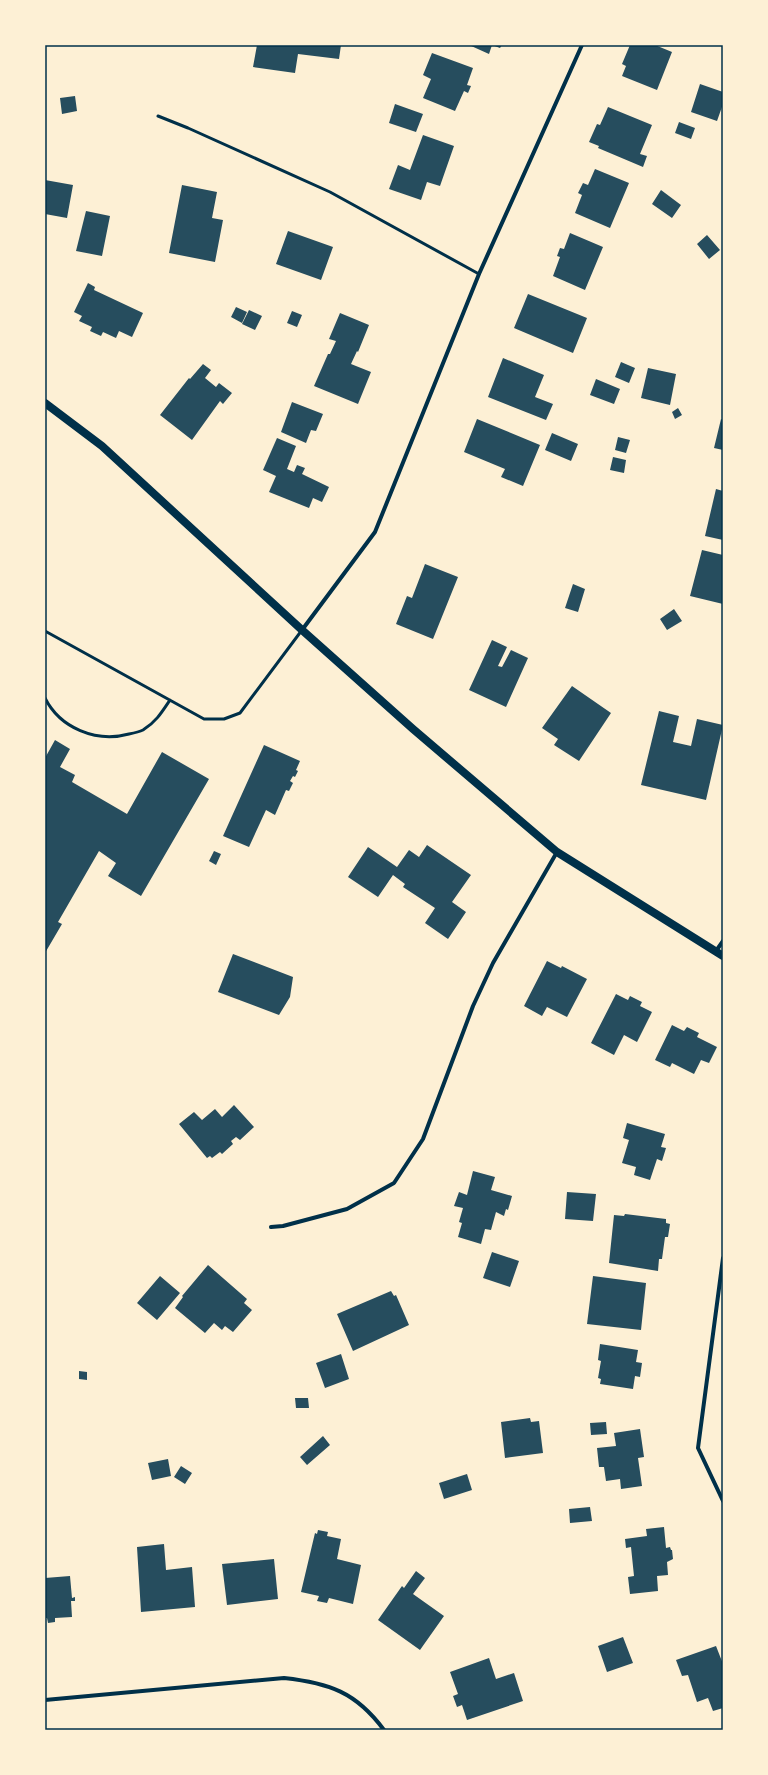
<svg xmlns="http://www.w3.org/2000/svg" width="768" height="1775" viewBox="0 0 768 1775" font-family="'Space Grotesk',sans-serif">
	<rect width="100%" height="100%" fill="#fdf0d5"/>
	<!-- building -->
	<path fill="#264d5e" d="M257,45h84l-2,14 -41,-5 -3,19 -42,-6z
		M469,45h33l-2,3 -8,-3 -3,9z
		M630,45l4,1v-1h21l17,7 -15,38 -35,-14 4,-10 -4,-2z
		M432,53l41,15 -6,17 4,1 -3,7 -4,-2 -9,20 -32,-13 8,-19 -8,-4z
		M700,84l23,8v12l-6,17 -26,-9z
		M75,96l2,15 -15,3 -2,-16z
		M395,104l28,10 -7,18 -27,-9z
		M608,107l44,18 -12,29 7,2 -4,11 -45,-19 1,-2 -10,-4 8,-18 3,1z
		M679,122l16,6 -4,11 -16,-6z
		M423,135l31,11 -14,40 -13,-4 -6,18 -32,-11 9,-24 12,5z
		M595,169l34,14 -19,45 -35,-15 7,-18 -4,-2 5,-10 5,2z
		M45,180l28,5 -6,33 -22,-4z
		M182,185l35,7 -5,26 11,2 -8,42 -46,-9z
		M661,190l20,15 -9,13 -20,-14z
		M86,211l24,5 -8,40 -26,-5z
		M288,231l45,16 -12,33 -45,-16z
		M570,233l33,14 -18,43 -32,-14 7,-19 -3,-1 3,-8 4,1z
		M707,235l13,15 -11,9 -12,-15z
		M88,283l7,4 -1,3 49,23 -11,24 -13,-6 -3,7 -13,-6 -2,4 -11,-5 2,-4 -13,-6 3,-5 -8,-4z
		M528,294l59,24 -14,35 -59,-25z
		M236,307l11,5 -5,11 -11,-6z
		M249,310l13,6 -7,14 -13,-6z
		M292,311l10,4 -5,12 -10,-4z
		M340,313l29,12 -11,27 -1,-1 -6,13 20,8 -13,32 -44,-18 14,-32h2l6,-13 -7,-2z
		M503,358l41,17 -9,22 18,7 -7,16 -58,-23z
		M621,362l14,6 -6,15 -14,-6z
		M203,364l8,6 -6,8 11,9 3,-4 13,10 -9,11 -3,-3 -28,39 -32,-25 29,-37 1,1z
		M648,368l28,6 -6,31 -29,-7z
		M596,379l24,10 -6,15 -24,-9z
		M292,402l31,12 -7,17 -5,-1 -5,13 -25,-11z
		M678,408l4,7 -7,4 -3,-7z
		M477,419l63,26 -17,41 -22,-9 4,-8 -41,-17z
		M721,419l2,1v30l-9,-2z
		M552,433l26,11 -7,17 -26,-11z
		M618,437l12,3 -4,13 -11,-3z
		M277,438l19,8 -9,23 7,3 3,-7 8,3 -3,6 27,13 -7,15 -9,-4 -4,10 -40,-16 7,-16 -13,-6z
		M613,457l13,3 -2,13 -14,-3z
		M716,489l7,2v49l-18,-4z
		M702,550l21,5v49l-33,-8z
		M425,564l33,13 -25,62 -37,-15 11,-28 5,2z
		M573,584l12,5 -7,23 -13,-4z
		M674,609l8,12 -15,9 -7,-11z
		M492,640l15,7 -9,19 4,1 9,-17 17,8 -22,49 -37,-17z
		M572,686l39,27 -32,48 -25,-16 4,-6 -16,-11z
		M659,711l20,5 -6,26 18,4 6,-27 26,6 -17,75 -65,-15z
		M55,740l15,9 -10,18 15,8 -3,7 55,32 35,-62 47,27 -68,117 -33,-20 8,-13 -17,-12 -41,71 4,2 -17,29v-195z
		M264,745l36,16 -4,9 2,1 -3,6 -2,-1 -3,5 3,2 -4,8 -3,-1 -11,25 -9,-5 -17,37 -26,-11z
		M427,845l44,30 -19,27 14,10 -18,27 -23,-16 10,-15 -32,-21 2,-3 -12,-9 -15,22 -30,-20 20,-30 29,20 12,-17 10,7z
		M214,851l7,3 -5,11 -7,-4z
		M233,954l60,23 -3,20 -11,18 -61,-23z
		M547,961l14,7 1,-2 25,13 -20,38 -20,-10 -5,9 -18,-10z
		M616,994l12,6 2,-4 12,6 -2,4 12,6 -15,30 -13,-7 -10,20 -23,-12z
		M672,1025l12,6 3,-4 12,6 -2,4 20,10 -8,16 -8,-3 -7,14 -22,-11 -2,4 -15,-7z
		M234,1105l20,22 -14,13 -4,-3 -5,4 2,3 -11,10 -2,-2 -8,6 -2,-2 -3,2 -28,-34 15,-12 8,8 13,-11 7,8z
		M627,1123l38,11 -4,13 5,1 -4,13 -5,-2 -7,21 -16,-5 2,-8 -14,-4 7,-23 -6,-2z
		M473,1171l22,6 -4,13 21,6 -4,14 -2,-1 -2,7 -8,-4 -5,18 -6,-1 -4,15 -23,-7 4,-14 -3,-1 4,-14 -9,-2 5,-14 8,3z
		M567,1192l29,2 -3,27 -28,-2z
		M625,1214l41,5v4l4,1 -2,13h-3l-3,22h-3l-1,12 -49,-8 5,-48 10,1z
		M492,1252l27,9 -9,26 -27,-9z
		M208,1265l39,34 -3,4 8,7 -19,22 -8,-6 -3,4 -8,-7 -9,10 -30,-25 8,-11 -1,-1z
		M160,1276l20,17 -23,27 -20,-17z
		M593,1276l53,7 -5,47 -54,-6z
		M391,1291l3,5 2,-1 13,30 -56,26 -16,-37z
		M600,1344l38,6 -2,12 6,1 -2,14 -5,-1 -2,13 -33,-5 1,-5 -3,-1 3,-17 -3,-1z
		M341,1354l8,25 -24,9 -9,-25z
		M79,1371l8,1v8l-8,-1z
		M295,1398h13l1,10h-13z
		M530,1418l1,4 8,-1 4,32 -38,5 -4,-36z
		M606,1422l1,12 -16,1 -1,-12z
		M640,1429l4,28 -6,1 4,28 -21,3 -1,-10 -14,2 -2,-14h-5l-2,-19 19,-2 -2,-13z
		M323,1436l7,9 -23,20 -7,-8z
		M168,1459l3,17 -19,4 -4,-17z
		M181,1466l11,7 -7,11 -11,-7z
		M467,1474l5,16 -28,9 -5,-16z
		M590,1507l2,14 -22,2 -1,-14z
		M664,1527l2,21 4,-1 1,3h1l1,9 -6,3 1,13 -11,1 1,15 -28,3 -2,-17 6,-1 -3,-29 -5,1 -1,-9 22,-3 -1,-7z
		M318,1530l10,2 -1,4 14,3 -4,20 24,6 -8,39 -24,-6 -2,5 -10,-2 2,-5 -18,-4 14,-59 2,1z
		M164,1544l2,26 26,-3 3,40 -54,5 -4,-65z
		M274,1559l4,40 -51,6 -5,-41z
		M416,1571l9,7 -12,16 31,22 -24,34 -42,-30 24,-34 2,2z
		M70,1576l2,22 3,-1v4h-4l1,16 -17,1v4l-7,1 -1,-5h-2v-40z
		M623,1637l10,26 -26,9 -9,-26z
		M716,1646l7,18v44l-10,3 -5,-13 -11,4 -9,-27 -6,1 -6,-16z
		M489,1658l7,21 18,-6 9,28 -56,19 -5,-15 -5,2 -4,-11 5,-2 -8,-22z"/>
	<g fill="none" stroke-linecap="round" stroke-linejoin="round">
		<!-- service -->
		<path stroke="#003049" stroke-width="3" d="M158,116l30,12 142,64 149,82
			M45,631l159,88h20l16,-6 62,-83
			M45,698c15,30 51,45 84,36 5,-1 10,-2 14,-4 13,-8 19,-18 27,-30"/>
		<!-- minor -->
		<path stroke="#003049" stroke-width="4" d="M302,630l73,-98 104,-258 103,-229
			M716,951l7,-10
			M271,1227l12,-1 64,-17 47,-26 29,-44 50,-133 20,-43 64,-111
			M723,1258l-25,190 25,53
			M45,1700l239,-22c45,5 72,14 100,52"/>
		<!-- secondary -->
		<path stroke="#003049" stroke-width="8" d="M45,403l57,43 200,184 111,99 144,123 166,104"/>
	</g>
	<!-- border -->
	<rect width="768" height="1775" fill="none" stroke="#fdf0d5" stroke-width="92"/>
	<rect x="46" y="46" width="676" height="1683" fill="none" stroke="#003049" stroke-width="1.5"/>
</svg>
